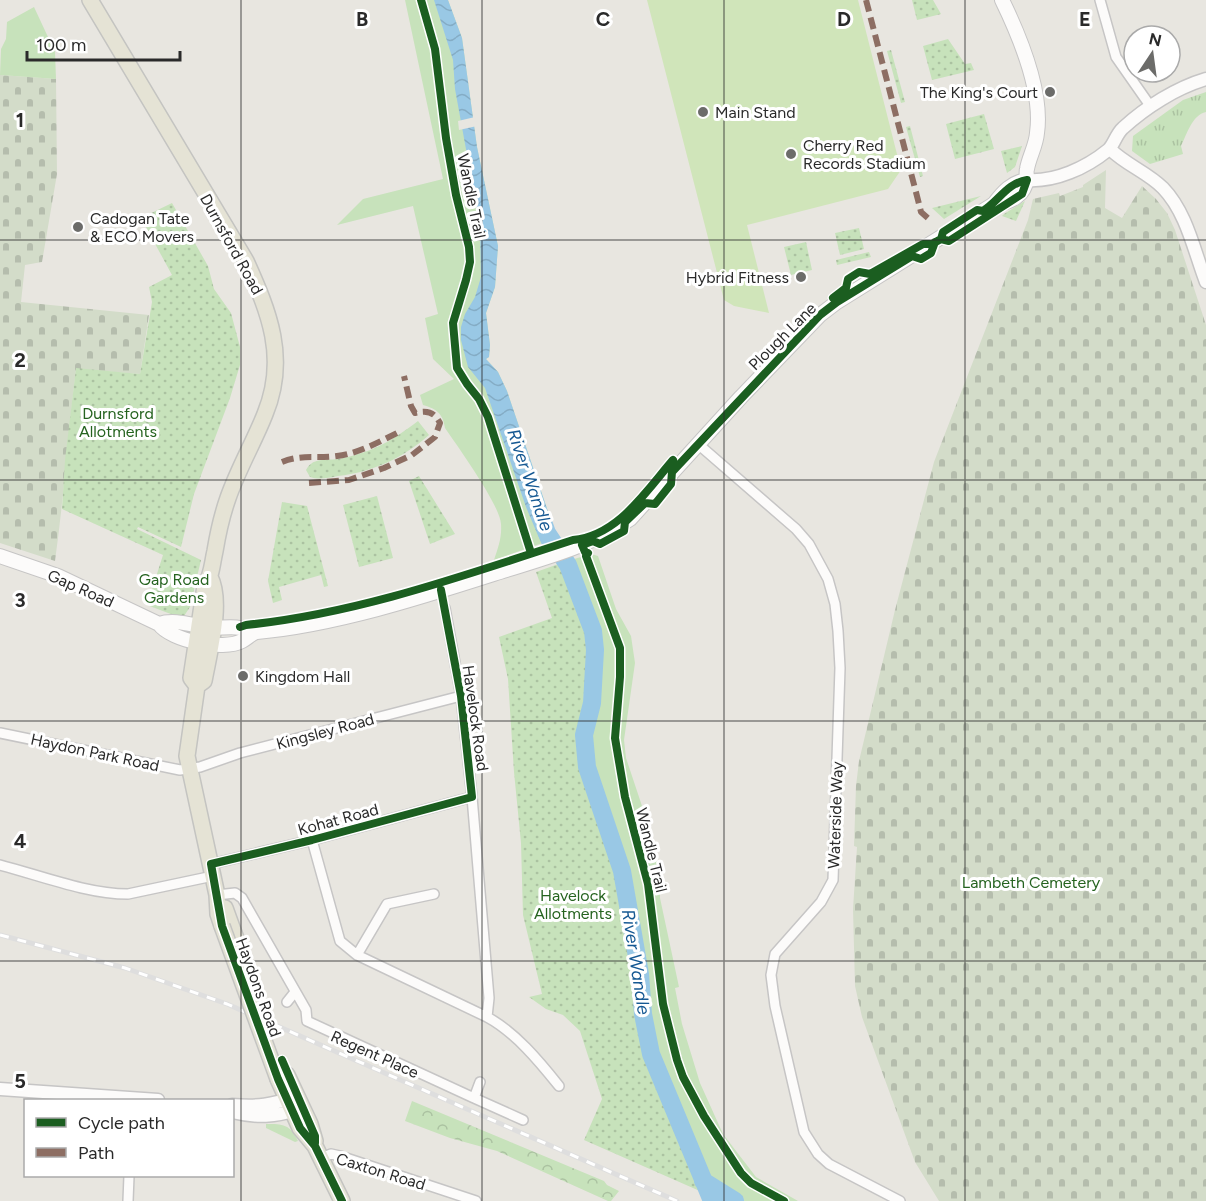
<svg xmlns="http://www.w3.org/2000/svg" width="1206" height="1201" viewBox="0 0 1206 1201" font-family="Figtree,sans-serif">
	<defs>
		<pattern id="grass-tufts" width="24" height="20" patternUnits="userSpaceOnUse" patternTransform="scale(1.5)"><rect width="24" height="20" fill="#c7e2bb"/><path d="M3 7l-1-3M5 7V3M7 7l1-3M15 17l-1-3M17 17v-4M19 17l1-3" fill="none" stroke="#abc2a1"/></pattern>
		<pattern id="forest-crowns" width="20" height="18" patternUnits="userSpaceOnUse" patternTransform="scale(1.5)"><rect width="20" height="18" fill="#c7e2bb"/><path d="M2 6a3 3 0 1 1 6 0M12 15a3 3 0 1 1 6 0" fill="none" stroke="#abc2a1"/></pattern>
		<pattern id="cemetery-stones" width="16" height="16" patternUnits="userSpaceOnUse" patternTransform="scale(1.5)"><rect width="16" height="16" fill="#d3dcc9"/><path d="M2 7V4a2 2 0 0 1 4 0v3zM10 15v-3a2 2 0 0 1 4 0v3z" fill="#b5bdad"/></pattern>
		<pattern id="garden-dots" width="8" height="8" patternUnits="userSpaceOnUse" patternTransform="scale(1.5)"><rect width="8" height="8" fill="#c7e2bb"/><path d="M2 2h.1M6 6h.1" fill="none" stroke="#abc2a1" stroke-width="1.8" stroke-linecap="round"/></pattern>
		<pattern id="water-waves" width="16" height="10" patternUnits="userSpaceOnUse" patternTransform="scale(1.5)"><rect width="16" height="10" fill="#99c8e5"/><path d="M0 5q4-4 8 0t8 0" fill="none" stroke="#84acc5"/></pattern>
	</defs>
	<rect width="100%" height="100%" fill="#e8e6e0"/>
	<!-- grass -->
	<path fill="url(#grass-tufts)" d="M1206,92v20c-14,3 -19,22 -25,34l2,8 -33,10 -18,-13 1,-15 50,-36z"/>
	<!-- forest -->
	<path fill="url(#forest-crowns)" d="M412,1101l192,80 3,4 12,6 -8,10h-3l-111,-50 -47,-13 -45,-17z"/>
	<!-- cemetery -->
	<path fill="url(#cemetery-stones)" d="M0,75l56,4 1,95 -15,88 -17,3 -4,37 128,13 -9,59 -64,-5c-8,64 -12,128 -21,192l-55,-18z
		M1106,170l-1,38 17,10 20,-32 14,13 11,14 8,17 31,95v876h-267l-24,-39 -53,-145 -7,-31 -2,-77 4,-62 -3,-1 2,-60 3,-25 36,-151 39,-148 94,-242 5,-21 26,-6 1,3 23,-9v-2z"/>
	<!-- park -->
	<path fill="#c7e2bb" d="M405,0h43l14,38 15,109 21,99 -3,41 -9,26 4,32 -1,12 -3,2 12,13 9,19 50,147 -63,22c4,-12 8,-22 7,-36 -1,-19 -43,-77 -56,-96 -2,-14 -8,-19 -22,-23l-3,-10 34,-16 -21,-20 -8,-41 13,-4 -25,-108 -76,19 26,-26 80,-20z
		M34,7l21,45 1,27 -56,-4 1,-26 5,-10 1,-17z
		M591,554l7,2 18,53 15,27 4,27 -11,77 2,18 22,66 12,50v24l19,89 -4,1 7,36 18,59 23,51 33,43 42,24h-86l-10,-9c-21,-53 -45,-104 -58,-159 -11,-46 -12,-94 -21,-140 -10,-51 -38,-98 -44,-149l10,-103 -12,-33v-9l-13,-37z
		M266,1124c17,0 24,0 32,17l-3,1 -29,-14z"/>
	<!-- garden -->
	<path fill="url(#garden-dots)" d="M912,0h21l8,14 -24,6z
		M948,39l17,25 6,-1 3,7 -42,10 -9,-34z
		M891,50l14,52 -4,1 -14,-52z
		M984,114l10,35 -39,10 -9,-35z
		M910,126l13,50 -3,1 -14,-50z
		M1022,146l-7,21 -8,6 -6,-22z
		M981,196l-37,23 -12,-11z
		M1025,201l-9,20 -14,-5 2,-2z
		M172,203l36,63 6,23 17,24 9,34v18l-10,33 -36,96 -13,53 -43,-20 -1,2 64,31 -11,47 -6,9h-8l-29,-11 16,-50 -101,-46 3,-49 11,-92 64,6 12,-72 -3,-15 23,-12 -31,-57z
		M859,228l5,21 -24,6 -5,-22z
		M806,242l6,28 -21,5 -7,-28z
		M869,252l2,5 -34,8 -1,-5z
		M418,421l11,14c-26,23 -56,37 -91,41 -10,2 -19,4 -28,1l-4,-7c8,-15 23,-8 37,-12 32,-7 50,-18 75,-37z
		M419,476l36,58 -25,10 -21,-63z
		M377,496l16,62 -34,9 -16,-62z
		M282,502l25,4 21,80 -4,1 -3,-12 -42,12 3,13 -9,3 -5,-22z
		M564,562l13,37v9l12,33 -10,103c6,51 34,98 44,149 9,46 10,94 21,140 13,55 37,106 58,159l-118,-52 18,-41 -22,-68 -17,-16 -17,-6 -17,-12 13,-3 -19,-79 -2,-72 -7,-71 -6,-93 -9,-42 53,-19 -16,-46z"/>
	<!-- pitch -->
	<path fill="#d0e5ba" d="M647,0h211l43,170 -13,19 -141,36 22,88 -35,-7 -10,-6z"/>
	<!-- water -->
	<path fill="url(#water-waves)" d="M434,0h14l14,38 15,109 21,99 -3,41 -9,26 4,32 -1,12 -3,2 12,13 9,19 50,147 -15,7 -16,-38 -41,-119 -17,-21 -7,-27v-13l4,-13 10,-17 6,-20 -1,-51 -25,-137 -2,-29z"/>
	<!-- pier -->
	<path fill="#e8e6e0" d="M475,117l2,9 -18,4 -1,-9z"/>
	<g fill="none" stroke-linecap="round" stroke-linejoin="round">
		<!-- river -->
		<path stroke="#99c8e5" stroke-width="18" d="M542,519l5,14 21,32 25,66 2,19 -3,53 -8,32 3,32 35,104 18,103 3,40 8,40 61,147
			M703,1181l32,20"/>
		<defs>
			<path id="minor" d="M1100,0l16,57 35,50
				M698,444l98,85 13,15 19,35 7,25 3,27 2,37 -7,212 -12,22 -46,52 -4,21 4,31 29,126 14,22 11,10 71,37
				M0,733l180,37 20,-3 40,-14 221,-57
				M312,840l28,101 17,14 130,62 2,-19 -17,-201 -11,-101 -16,-88
				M211,864l101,-24 160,-43
				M0,865c39,10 87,29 128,29l85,-18
				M217,895l18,-2 7,5 64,112 1,11 167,77 6,-16
				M357,955l30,-51 47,-10
				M287,1002l8,-10
				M487,1017c28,15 52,44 72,69
				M474,1098l49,22
				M321,1158l10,-4 9,2 136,45
				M128,1201l1,-25"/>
			<path id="tertiary" d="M1110,149c16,16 37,23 53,39 24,25 31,63 43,94
				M1027,180c28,2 59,-12 81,-30 6,-5 8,-16 15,-22 23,-21 53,-40 83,-49
				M0,1089l158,11
				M232,1105c28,2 37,0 64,-8
				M232,1112c25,6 43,5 67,-3"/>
			<path id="secondary" d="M994,204c16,-1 31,-8 33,-26 0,-3 -1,-6 0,-9 2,-12 9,-23 10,-36 6,-41 -17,-96 -35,-133
				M0,556l58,20 101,48c12,17 64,27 83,17 4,-2 8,-6 12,-8
				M159,624c17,-6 37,3 54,4 9,0 19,-2 27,0 6,1 11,5 17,4 79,-7 168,-36 243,-60 44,-14 91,-26 130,-53l111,-122 79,-82 17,-13 157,-98c9,-12 18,-22 33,-24"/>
			<path id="primary" d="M90,0l156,261c23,51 42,97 19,153 -11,28 -27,55 -37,84 -6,17 -10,35 -13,53 -3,13 -3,24 -10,35l-14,92 6,8 -10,70 30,139 1,19 4,12
				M197,686l7,-5c5,-28 19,-79 6,-104
				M225,908l13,36
				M287,1075l23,49 5,17
				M278,1079l22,49 15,18 27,55"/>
		</defs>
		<!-- minor casing -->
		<use href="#minor" stroke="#c6c5c5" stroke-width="12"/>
		<!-- tertiary casing -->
		<use href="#tertiary" stroke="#c6c5c5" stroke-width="15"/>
		<!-- secondary casing -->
		<use href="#secondary" stroke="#c6c5c5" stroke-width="16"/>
		<!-- primary casing -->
		<use href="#primary" stroke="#c4c4c1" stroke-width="18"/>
		<!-- minor -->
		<use href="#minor" stroke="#fcfbfa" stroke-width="9"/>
		<!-- tertiary -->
		<use href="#tertiary" stroke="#fcfbfa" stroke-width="12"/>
		<!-- secondary -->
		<use href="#secondary" stroke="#fcfbfa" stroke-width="14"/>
		<!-- primary -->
		<use href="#primary" stroke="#e5e3d5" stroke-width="15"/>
		<defs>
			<path id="rail" d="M0,935l125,33 102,36 450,197"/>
		</defs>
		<!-- rail casing -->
		<use href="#rail" stroke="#dedede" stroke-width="5"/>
		<!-- rail -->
		<use href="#rail" stroke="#fff" stroke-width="3" stroke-dasharray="9" stroke-linecap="butt"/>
		<defs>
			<path id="primary-bridge" d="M222,926l56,153"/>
		</defs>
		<!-- primary-bridge casing -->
		<use href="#primary-bridge" stroke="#c4c4c1" stroke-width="18" stroke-linecap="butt"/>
		<!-- primary-bridge -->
		<use href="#primary-bridge" stroke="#e5e3d5" stroke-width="15"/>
		<!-- quiet -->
		<path stroke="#8d6e63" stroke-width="6" stroke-dasharray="12 6" stroke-linecap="butt" d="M866,0l52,200 3,12 8,7
			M282,462c20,-8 34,-3 55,-6 22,-3 40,-13 60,-23
			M309,483l40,-3 35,-12 28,-13 23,-18 5,-14c-6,-11 -12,-13 -25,-10l-4,-7 -7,-30"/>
		<defs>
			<path id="cycleway" d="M421,0l14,49 11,89 10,57 13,52 1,15 -4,18 -13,43 4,45 10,16 12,15 9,18 43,136
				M1027,180l-5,14 -73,47 -8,-2 2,-7 34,-22 6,1c16,-10 24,-28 44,-31z
				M833,298l13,-10 2,-9 11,-7 11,2 53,-30h9l9,-5
				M240,627l6,-2c114,-12 219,-50 327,-85 45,-4 73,-49 100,-80
				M282,1060l33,76v7
				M342,1201l-27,-55 -15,-18 -22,-49 -56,-153 -11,-62 101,-24 160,-43 -11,-101 -20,-106
				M784,1201l-33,-18 -10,-10 -37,-57 -21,-39 -6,-17 -14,-56 -15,-120 -23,-87 -10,-59 5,-61v-29l-34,-92 2,-3 -3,-1 -3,-7 11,-4 7,3 24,-13 1,-9 20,-19 10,1 16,-20 1,-12 148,-157 17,-13 75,-46 9,3 10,-6 4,-11"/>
		</defs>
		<!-- cycleway casing -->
		<use href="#cycleway" stroke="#fff" stroke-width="11"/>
		<!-- cycleway -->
		<use href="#cycleway" stroke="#1b5e20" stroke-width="8"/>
	</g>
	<!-- grid -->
	<path fill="none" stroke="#2a2a2a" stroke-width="1.5" stroke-opacity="0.55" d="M241,0v1201M482,0v1201M724,0v1201M965,0v1201M0,240h1206M0,480h1206M0,721h1206M0,961h1206"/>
	<!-- markers -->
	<g fill="#6c6c6a" stroke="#fff" stroke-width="2">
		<circle cx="1050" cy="92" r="6"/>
		<circle cx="703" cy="112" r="6"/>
		<circle cx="791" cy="154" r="6"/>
		<circle cx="78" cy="227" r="6"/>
		<circle cx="801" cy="277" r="6"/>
		<circle cx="243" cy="676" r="6"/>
	</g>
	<g text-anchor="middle" stroke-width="6" stroke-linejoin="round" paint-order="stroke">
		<!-- poi labels -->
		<g font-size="16" fill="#2a2a2a" stroke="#fff" text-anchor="start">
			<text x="1038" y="98" text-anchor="end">The King's Court</text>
			<text x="715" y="118">Main Stand</text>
			<text x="803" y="151">Cherry Red<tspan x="803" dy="18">Records Stadium</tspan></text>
			<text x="90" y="224">Cadogan Tate<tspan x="90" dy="18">&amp; ECO Movers</tspan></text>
			<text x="789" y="283" text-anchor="end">Hybrid Fitness</text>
			<text x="255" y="682">Kingdom Hall</text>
		</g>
		<!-- street labels -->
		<g font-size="16" fill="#2a2a2a" stroke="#fff">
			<text transform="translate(472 196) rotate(78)" y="6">Wandle Trail</text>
			<text transform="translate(232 244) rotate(61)" y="6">Durnsford Road</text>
			<text transform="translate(782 336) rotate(-45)" y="6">Plough Lane</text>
			<text transform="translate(81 588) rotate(24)" y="6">Gap Road</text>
			<text transform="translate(476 718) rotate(82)" y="6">Havelock Road</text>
			<text transform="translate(325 731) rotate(-15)" y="6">Kingsley Road</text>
			<text transform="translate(95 752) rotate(12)" y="6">Haydon Park Road</text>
			<text transform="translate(835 815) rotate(-88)" y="6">Waterside Way</text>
			<text transform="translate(338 819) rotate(-15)" y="6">Kohat Road</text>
			<text transform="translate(652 850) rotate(76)" y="6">Wandle Trail</text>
			<text transform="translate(259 987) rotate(70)" y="6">Haydons Road</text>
			<text transform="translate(375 1054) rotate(24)" y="6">Regent Place</text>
			<text transform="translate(381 1171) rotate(17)" y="6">Caxton Road</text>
		</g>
		<!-- park labels -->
		<g font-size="16" fill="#25631f" stroke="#fff">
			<text x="118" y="419">Durnsford<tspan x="118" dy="18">Allotments</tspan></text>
			<text x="174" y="585">Gap Road<tspan x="174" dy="18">Gardens</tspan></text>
			<text x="1031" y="888">Lambeth Cemetery</text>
			<text x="573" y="901">Havelock<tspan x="573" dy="18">Allotments</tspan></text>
		</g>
		<!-- water labels -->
		<g font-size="18" font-style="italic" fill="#165993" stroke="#fff">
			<text transform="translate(530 480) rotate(71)" y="6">River Wandle</text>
			<text transform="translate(636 962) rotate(81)" y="6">River Wandle</text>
		</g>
	</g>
	<g font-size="20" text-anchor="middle" font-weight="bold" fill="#2a2a2a" stroke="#fff" stroke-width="6" stroke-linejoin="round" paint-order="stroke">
		<text x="362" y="26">B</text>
		<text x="603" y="26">C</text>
		<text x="844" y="26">D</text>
		<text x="1085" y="26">E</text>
		<text x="20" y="127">1</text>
		<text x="20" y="367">2</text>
		<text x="20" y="607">3</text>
		<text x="20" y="848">4</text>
		<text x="20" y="1088">5</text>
	</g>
	<!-- legend -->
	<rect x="24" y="1099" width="210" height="78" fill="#ffffff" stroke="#aaaaaa" stroke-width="1.5"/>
	<rect x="36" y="1118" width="30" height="9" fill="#1b5e20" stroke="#aaaaaa" stroke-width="1.5"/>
	<text x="78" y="1129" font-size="18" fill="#2a2a2a">Cycle path</text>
	<rect x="36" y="1148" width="30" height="9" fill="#8d6e63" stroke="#aaaaaa" stroke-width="1.5"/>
	<text x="78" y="1159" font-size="18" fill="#2a2a2a">Path</text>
	<!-- north arrow -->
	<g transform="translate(1152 54) rotate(13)"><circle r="28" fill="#ffffff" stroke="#aaaaaa" stroke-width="1.5"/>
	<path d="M0-4.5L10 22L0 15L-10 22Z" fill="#6c6c6a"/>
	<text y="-9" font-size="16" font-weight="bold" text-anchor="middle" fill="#2a2a2a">N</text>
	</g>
	<!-- scale -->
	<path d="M27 51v9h153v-9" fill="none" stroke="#2a2a2a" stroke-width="3"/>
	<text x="36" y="51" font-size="18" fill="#2a2a2a" stroke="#ffffff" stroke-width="4.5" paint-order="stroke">100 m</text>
</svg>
